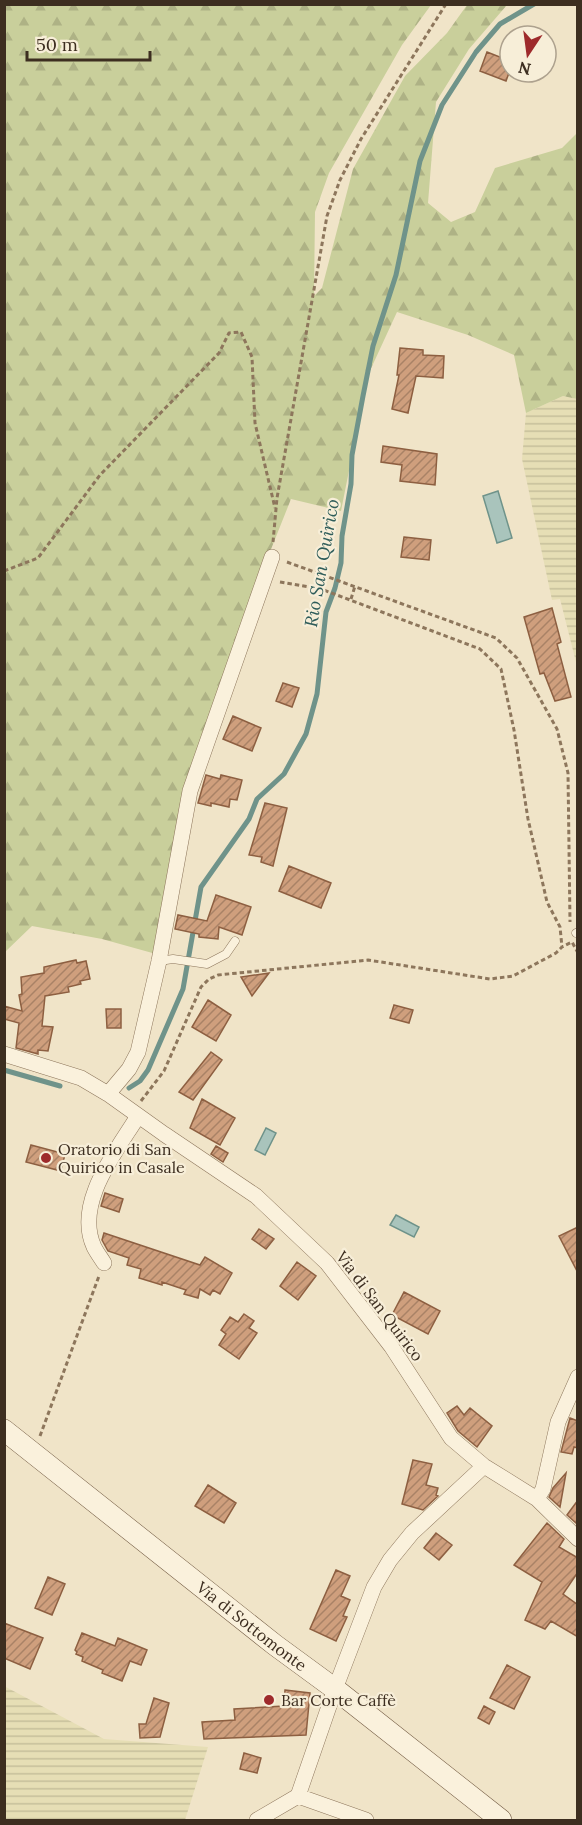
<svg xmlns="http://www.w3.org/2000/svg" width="582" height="1825" viewBox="0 0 582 1825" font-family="Lora,serif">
	<defs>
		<pattern id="farmland-rules" width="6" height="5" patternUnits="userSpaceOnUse" patternTransform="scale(1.5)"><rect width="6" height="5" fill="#e6deb5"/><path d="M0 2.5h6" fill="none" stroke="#c6bf9b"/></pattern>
		<pattern id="forest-firs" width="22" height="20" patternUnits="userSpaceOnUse" patternTransform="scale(1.5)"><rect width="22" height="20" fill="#c9cf9b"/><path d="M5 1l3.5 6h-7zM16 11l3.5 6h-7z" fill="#aeb285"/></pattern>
		<pattern id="building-hatch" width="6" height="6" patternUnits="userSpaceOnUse" patternTransform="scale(1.5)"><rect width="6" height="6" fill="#cf9f7d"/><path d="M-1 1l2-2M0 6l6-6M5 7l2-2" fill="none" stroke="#a98266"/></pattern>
	</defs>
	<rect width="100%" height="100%" fill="#f0e4c8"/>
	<!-- farmland -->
	<path fill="url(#farmland-rules)" d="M563,396l14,3v267l-17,-67 -8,1 -30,-141 4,-46z
		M4,1686l100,53 104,8 -23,73h-180z"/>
	<!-- forest -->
	<path fill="url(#forest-firs)" d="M5,5h426l-29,40 -73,128 -14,39 -1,84 8,-8 31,-119 52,-93 42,-43 20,-28h40l-38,44 -33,53 -8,101 23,19 24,-10 20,-44 67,-20 15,-15v266l-14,-3 -37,17 -12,-58 -46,-20 -71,-23 -29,63 -27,136 -50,-12 -35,88 -71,200 -29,167 -54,-15 -70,-13 -27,26z"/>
	<!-- water -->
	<path fill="#a9c4bc" stroke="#6f938a" stroke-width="1.5" d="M498,491l14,47 -15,5 -14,-47z
		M266,1128l10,5 -11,22 -10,-5z
		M396,1215l23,12 -5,10 -24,-12z"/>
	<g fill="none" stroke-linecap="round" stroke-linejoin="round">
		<!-- stream -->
		<path stroke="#6f938a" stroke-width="5" d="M4,1070l56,16
			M129,1088l11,-7 8,-11 35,-81 18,-102 48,-68 8,-20 27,-25 22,-40 11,-40 9,-82 9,-24 6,-25 1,-27 9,-52 1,-29 11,-59 10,-50 23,-71 24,-114 22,-56 34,-53 24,-28 34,-20"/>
	</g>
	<!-- building -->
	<path fill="url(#building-hatch)" stroke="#8d5f41" stroke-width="1.5" d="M487,52l23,9v9l-4,11 -26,-10z
		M400,348l23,2v5l21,1 -1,22 -27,-2 -8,37 -16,-4 7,-34h-2z
		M383,446l54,8 -2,31 -35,-4 2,-16 -21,-3z
		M404,537l27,3 -2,20 -28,-3z
		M552,608l9,34 -4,2 14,53 -16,4 -11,-28 -4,1 -16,-57z
		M283,683l16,5 -7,19 -16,-6z
		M233,716l28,12 -9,23 -29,-12z
		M206,775l14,4 1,-4 21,5 -5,20 -7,-1 -1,8 -18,-4v3l-13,-3z
		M265,803l22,5 -14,58 -12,-4 1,-5 -13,-2z
		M289,866l42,17 -10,25 -42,-17z
		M216,895l35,12 -9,28 -23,-8 -1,12 -19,-2v-3l-24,-5 3,-14 29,6z
		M76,960l1,3 9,-2 4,18 -10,2 1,3 -13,3 1,5 -24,4 -3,30 11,1 -5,24 -10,-1v4l-22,-6 3,-25 -15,-4v-13l18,5 -3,-16 3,-1 -1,-17 23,-4v-6z
		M269,973l-17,23 -11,-19z
		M208,1000l23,15 -15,26 -24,-14z
		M394,1005l19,5 -4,13 -19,-5z
		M106,1009h15v19h-14z
		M211,1052l11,8 -29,40 -14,-8z
		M202,1099l33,19 -15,27 -30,-17z
		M31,1145l34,9 -4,17 -35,-9z
		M216,1146l12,7 -5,9 -12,-8z
		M105,1193l18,6 -4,13 -18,-6z
		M578,1227v46l-19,-37z
		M259,1229l15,10 -8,10 -14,-10z
		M104,1233l96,32 5,-8 27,16 -12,21 -7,-4 -3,5 -10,-6 -2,9 -14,-4 2,-4 -24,-8v3l-23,-7 2,-9 -14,-4 2,-7 -21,-7 -6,-11z
		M297,1262l19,14 -18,24 -18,-14z
		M404,1292l36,19 -12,23 -36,-19z
		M244,1314l10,7 -5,7 8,5 -18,26 -20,-14 7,-11 -5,-4 9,-13 8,5z
		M457,1406l7,9 6,-7 22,18 -15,21 -19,-16 -11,-18z
		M570,1418l8,3v27l-4,-1 -2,7 -11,-2z
		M413,1460l19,4 -6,21 12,3 -2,7 2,1 -15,14 -21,-6z
		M566,1473l-6,34 -11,-10 4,-9z
		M208,1485l28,18 -12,20 -29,-17z
		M578,1500v21l-2,2 -9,-8z
		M547,1523l17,16 -5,8 19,11v14l-15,22 15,11v32l-27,-16 -6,8 -20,-9 17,-38 -28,-17z
		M436,1533l16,12 -13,15 -15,-12z
		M336,1570l14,6 -9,20 9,4 -7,16 4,1 -11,24 -26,-12z
		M48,1577l17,7 -13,31 -17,-7z
		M4,1623l39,15 -13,31 -26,-11z
		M82,1633l33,13 3,-8 29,12 -6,15 -11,-4 -8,20 -20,-8 1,-3 -21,-9 1,-4 -7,-3 1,-2 -2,-2z
		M507,1665l23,12 -16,32 -24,-11z
		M285,1690l25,3 -4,42 -102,4 -2,-17 33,-2 -1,-11 50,-3z
		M154,1698l15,5 -9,34 -20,1 -1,-14h7z
		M484,1706l11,6 -6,12 -11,-6z
		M244,1753l17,5 -4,15 -17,-4z"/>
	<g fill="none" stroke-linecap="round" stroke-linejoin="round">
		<defs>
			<path id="lane" d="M576,933l2,-1
				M159,961l14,-2 34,5 19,-10 9,-13"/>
			<path id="street" d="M4,1054l77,24 27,16 56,40 92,62 71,67 64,83 60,92 33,28 53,33 41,40
				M108,1094l21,-25 9,-17 21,-91 31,-170 82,-234
				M104,1263c-3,-5 -7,-10 -10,-16 -20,-44 22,-95 44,-131
				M537,1499l6,-10 15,-67 20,-45
				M298,1796l68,24
				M257,1820l41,-24 37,-107 39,-102 16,-27 22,-27 72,-67"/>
			<g id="secondary">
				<path id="s1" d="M4,1430l271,215 60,44 166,131"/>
			</g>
		</defs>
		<!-- lane casing -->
		<use href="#lane" stroke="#8d765c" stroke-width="9"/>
		<!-- street casing -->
		<use href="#street" stroke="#8d765c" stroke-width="16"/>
		<!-- secondary casing -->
		<use href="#secondary" stroke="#6f573f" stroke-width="22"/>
		<!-- path -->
		<path stroke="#8d765c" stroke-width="3" stroke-dasharray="4.5 3" stroke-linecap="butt" d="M273,542l4,-44 50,-282 13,-36 21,-41 85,-135
			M287,562l209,76 21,20 40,71 11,44 2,149
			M4,571l34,-13 62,-83 119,-122 10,-20 12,-1 11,25 3,66 20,85
			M280,582l41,7 159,60 21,20 13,61 14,89 19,83 13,25 2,20
			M351,599l4,-13
			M141,1101l23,-30 37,-84 8,-8 9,-4 150,-15 122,19 23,-3 43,-23 6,-6 10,-5 6,11
			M40,1436l59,-160"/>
		<!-- lane -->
		<use href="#lane" stroke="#faf1dc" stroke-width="8"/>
		<!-- street -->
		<use href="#street" stroke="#faf1dc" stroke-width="15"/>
		<!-- secondary -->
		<use href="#secondary" stroke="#faf1dc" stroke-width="21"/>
	</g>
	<!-- markers -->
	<g fill="#9e2a2b" stroke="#f7eed8" stroke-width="2">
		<circle cx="46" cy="1158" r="6"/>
		<circle cx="269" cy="1700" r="6"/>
	</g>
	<g text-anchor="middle" stroke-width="4.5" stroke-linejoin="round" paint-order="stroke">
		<!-- poi labels -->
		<g font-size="16" fill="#3d2e20" stroke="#f7eed8" text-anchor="start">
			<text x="58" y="1155">Oratorio di San<tspan x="58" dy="18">Quirico in Casale</tspan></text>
			<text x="281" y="1706">Bar Corte Caffè</text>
		</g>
		<!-- street labels -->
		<g font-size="16" fill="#3d2e20" stroke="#f7eed8">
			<text transform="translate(380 1306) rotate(53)" y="6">Via di San Quirico</text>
			<text dy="6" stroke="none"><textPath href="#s1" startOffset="316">Via di Sottomonte</textPath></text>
		</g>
		<!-- water labels -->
		<g font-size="18" font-style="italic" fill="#2f5d5a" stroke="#f7eed8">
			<text transform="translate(322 563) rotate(-80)" y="6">Rio San Quirico</text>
		</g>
	</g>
	<!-- border -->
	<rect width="582" height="1825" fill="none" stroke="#3d2e20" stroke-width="12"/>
	<!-- north arrow -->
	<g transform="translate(528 54) rotate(193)"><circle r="28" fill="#f7eed8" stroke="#ada18e" stroke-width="1.5"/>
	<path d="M0-4.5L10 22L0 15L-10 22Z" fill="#9e2a2b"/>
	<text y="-9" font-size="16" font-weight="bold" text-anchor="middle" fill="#3d2e20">N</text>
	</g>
	<!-- scale -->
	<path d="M27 51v9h123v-9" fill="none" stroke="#3d2e20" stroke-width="3"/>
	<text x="36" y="51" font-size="18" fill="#3d2e20" stroke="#f7eed8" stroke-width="4.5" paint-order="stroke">50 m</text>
</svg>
